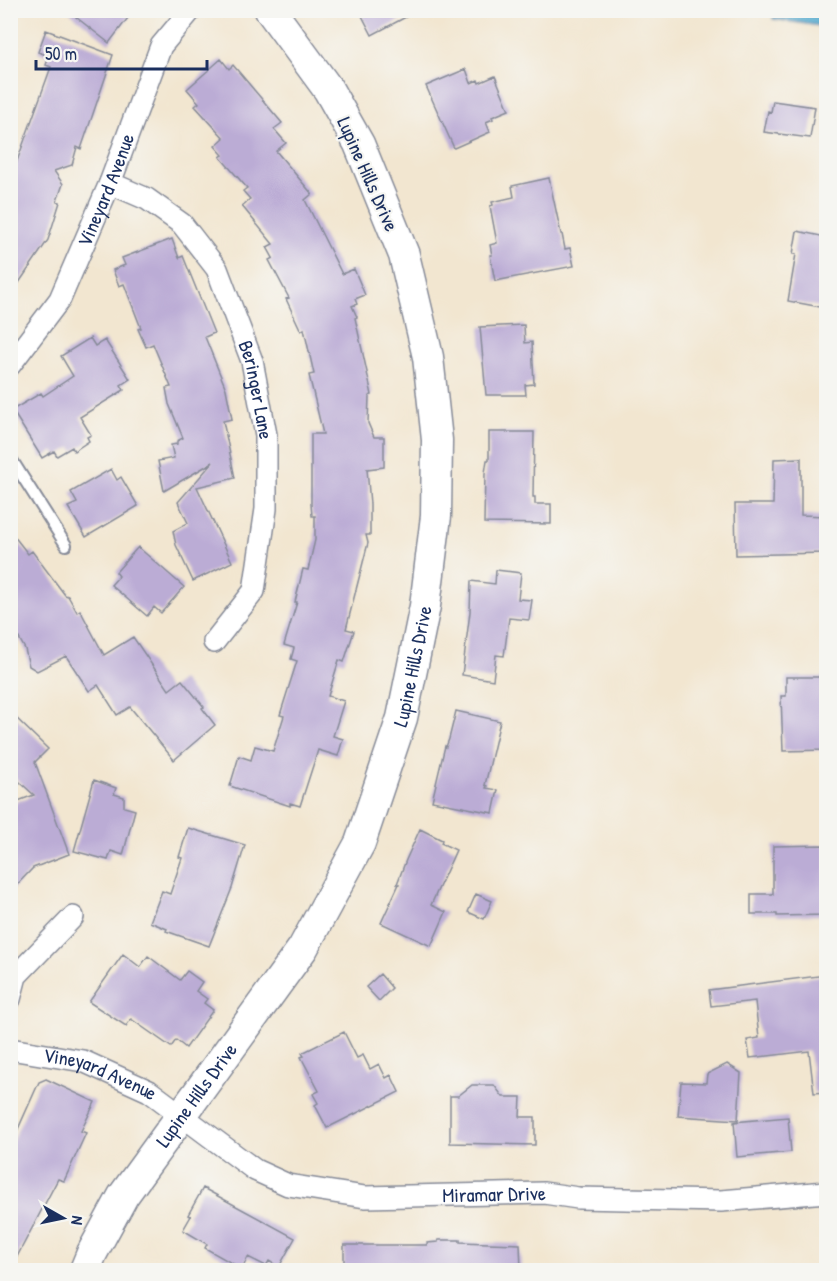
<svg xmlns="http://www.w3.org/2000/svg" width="837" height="1281" viewBox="0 0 837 1281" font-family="'Patrick Hand',sans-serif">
	<rect width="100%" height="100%" fill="#f6f6f2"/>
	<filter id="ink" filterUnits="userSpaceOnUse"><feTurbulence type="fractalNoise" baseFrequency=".0167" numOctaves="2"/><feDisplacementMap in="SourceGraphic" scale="12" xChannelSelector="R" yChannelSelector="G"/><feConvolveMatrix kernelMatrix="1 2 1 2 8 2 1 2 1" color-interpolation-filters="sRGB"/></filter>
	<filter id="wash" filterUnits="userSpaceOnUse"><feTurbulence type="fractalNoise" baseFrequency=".008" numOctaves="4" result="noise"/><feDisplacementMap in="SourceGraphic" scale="24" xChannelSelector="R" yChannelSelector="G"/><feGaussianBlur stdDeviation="1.35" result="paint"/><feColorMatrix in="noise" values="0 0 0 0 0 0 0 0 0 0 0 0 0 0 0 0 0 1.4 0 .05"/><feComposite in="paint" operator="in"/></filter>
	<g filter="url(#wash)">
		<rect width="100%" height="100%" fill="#f2e6d0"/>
		<!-- water -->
		<path fill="#51a8cd" stroke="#366c96" stroke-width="1.5" d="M775,11h51v16l-53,-8z"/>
		<g id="blocks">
			<!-- building -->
			<path fill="#bbacd5" d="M67,10h67l-25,33z
				M359,10h60l-47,25z
				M46,30l67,25 -32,94 -4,-2 -5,18 -18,6 9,13 -6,17 3,1 -12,38 -38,56v-133l6,1 35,-97 -5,-2 3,-9 -11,-4z
				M221,59l8,10 4,-4 49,58 -8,6 12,14 -10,8 36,43 -7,6 37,74 12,-5 11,26 -10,4 2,5 -5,2 5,11 -2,1 17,77 -3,1 -1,27 6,14h10v30l-17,2 3,35v31h-4l2,8 -22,86 8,2 -10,31 -5,-2 -11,36 16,5 -11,35 10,3 -5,17 -20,-6 -18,56 -10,-3v3l-60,-20 9,-30 12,4 4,-14 18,5 11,-35 -4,-1 17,-54 -6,-2 3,-11 -10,-3 13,-43h-2l8,-33 5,1 7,-30v-24h-3l-1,-12v-70h12l-14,-59 5,-1 -10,-45 -3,2 -15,-32 3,-1 -20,-38 4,-2 -6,-11 6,-3 -31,-38 8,-7 -7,-8 4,-3 -27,-31 3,-2 -8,-9 9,-8 -29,-32 4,-3 -12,-14z
				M466,69l5,14 7,-3 1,3 16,-7 14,34 -17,7 1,2 -7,3 4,10 -36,16 -28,-62z
				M773,101l42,6 -5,31 -46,-6 4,-21 3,1z
				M549,178l12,56h1l3,15 5,-1 4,18 -79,15 -5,-26h2l-2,-10 7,-2 -7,-37 3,-1 -1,-3 22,-5 -2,-11z
				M797,231l29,6v71l-38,-7 8,-47h-3z
				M172,239l7,19 4,-2 31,77 -9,4 21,52 6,30 -9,2 12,57 -38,9 35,75 -39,19 -17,-36 -3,-14 15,-8 -10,-21 35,-40 -49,29 -6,-30 16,-3 -3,-13 6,-1v-3l6,-3 -14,-34 -3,-16 5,-1 -18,-43 -7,3 -8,-18 3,-1 -17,-44 -5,2 -6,-16 12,-5 -3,-7z
				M524,325l1,18 7,-1 2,42 -9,1 1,10h-40l-6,-68z
				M90,338l5,8 10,-6 25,39 -9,6 3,5 -44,27 11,18 -4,2 2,4 -15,10 -2,-4 -15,9 -3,-5 -12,7 -30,-48 29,-17 2,3 30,-20 -12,-20z
				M489,432h45l-1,65h2v7h16v20l-67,-1 1,-50 2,-13h2z
				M801,458v57l25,1v37l-90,2 -1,-51h38l1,-45z
				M111,469l6,11 4,-3 17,29 -52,31 -18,-30 9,-4 -6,-11z
				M10,531l18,23 4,-3 33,44 3,1 9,16 3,-2 24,45 29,-18 36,53 13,-10 22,27 -2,1 13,17 -41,35 -44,-53 -13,8 -19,-30 -9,6 -23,-35 -29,15 -8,-5 -4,-17 -15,-27z
				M138,547l46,40 -23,26 -7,-6 -7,9 -36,-31 8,-9 -3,-4z
				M496,570l25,3 -3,26 14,1 -3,20 -20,-2 -5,38 -8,-1 -3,25 -31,-5 8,-63 1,-31 24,3z
				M786,677h40v73l-43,1 -2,-55h5z
				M456,711l44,10 -15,64 2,1 -1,2 12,2 -5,23 -61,-12 13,-55 1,1 3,-8z
				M10,712l38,37 -13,13 34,92 -36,14 -22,23 -1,-87 24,-9 -24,-22z
				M94,780l22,8 -2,6 10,3v10l11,3 -12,45 -12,-4 -3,9 -34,-9z
				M188,828l57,17 -13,43 -23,58 -43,-15 1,-2 -17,-7 12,-31 8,3 12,-36 -3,-1z
				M420,829l22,11 -1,3 15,7 -25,55 15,7 -15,34 -50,-23 18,-39h-2l9,-24z
				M826,845v70l-49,1v-2h-26v-20h22v-48z
				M476,894l16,7 -8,18 -16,-7z
				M123,954l17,13 8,-11 32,24 7,-9 15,11 -6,9 11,8 -3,4 9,7 -27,38 -10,-8 -5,7 -40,-28 -5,7 -37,-24z
				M380,974l12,14 -13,13 -13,-14z
				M826,975v117l-12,1 -5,-42 -59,7 -3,-18 12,-2 -4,-37 -44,5 -2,-16z
				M344,1032l13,26 6,-3 7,14 9,-5 7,14 5,-3 8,17 -72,36 -12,-23 3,-2 -5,-9 6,-3 -18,-34 3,-1 -2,-3z
				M727,1064l14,9 -3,47 -60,-4 3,-34 25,1 1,-9z
				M46,1079l49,23 -14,29 5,2 -22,48 -6,-2 -48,91v-123l29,-65z
				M472,1085h22l9,12h18l-1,20h15v28l-85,-2v-47h8z
				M788,1117l3,35 -54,5 -3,-35z
				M203,1188l92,50 -16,29 -10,-6 -3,5 -18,-9 -6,12 -37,-21 2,-4 -24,-14 8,-14 -3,-1z
				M438,1240h22v2l60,2 1,26h-177v-25h83v-2l11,-1z"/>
		</g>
	</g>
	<g filter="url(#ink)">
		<use href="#blocks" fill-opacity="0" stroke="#868a97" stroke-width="1.5"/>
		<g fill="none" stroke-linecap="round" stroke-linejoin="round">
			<defs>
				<path id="lane" d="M10,457l56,88"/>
				<g id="street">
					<path id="s1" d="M110,183l37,16 35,25 35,45 35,92 14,74v74l-12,82 -40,51"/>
					<path id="s2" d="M10,365l50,-66 50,-116 51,-137 30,-36"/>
					<path d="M10,999l6,-23 57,-59"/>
					<path id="s3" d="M10,1049l73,12 66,30 106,79 33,15 77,12 179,-4 34,5 143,3 105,-9"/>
				</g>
				<g id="secondary">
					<path id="s4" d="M85,1270l7,-17 31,-57 180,-248 57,-105 42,-125 23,-112 11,-90 1,-76 -9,-83 -24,-102 -45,-111 -31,-55 -58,-79"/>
				</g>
			</defs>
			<!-- lane casing -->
			<use href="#lane" stroke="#868a97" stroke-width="14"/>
			<!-- street casing -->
			<use href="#street" stroke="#868a97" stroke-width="24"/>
			<!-- secondary casing -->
			<use href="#secondary" stroke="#868a97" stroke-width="33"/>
			<!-- lane -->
			<use href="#lane" stroke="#fff" stroke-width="10"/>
			<!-- street -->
			<use href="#street" stroke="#fff" stroke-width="21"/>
			<!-- secondary -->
			<use href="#secondary" stroke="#fff" stroke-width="30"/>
		</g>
	</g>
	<g text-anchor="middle" stroke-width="4.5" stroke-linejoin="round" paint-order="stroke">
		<!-- street labels -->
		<g font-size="20" fill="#1b2f5e" stroke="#f6f6f2">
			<text transform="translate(368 174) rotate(66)" y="7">Lupine Hills Drive</text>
			<text dy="7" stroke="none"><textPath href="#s2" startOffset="201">Vineyard Avenue</textPath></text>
			<text dy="7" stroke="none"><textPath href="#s1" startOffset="268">Beringer Lane</textPath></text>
			<text dy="7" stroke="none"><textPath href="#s4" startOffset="694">Lupine Hills Drive</textPath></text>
			<text dy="7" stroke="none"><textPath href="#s3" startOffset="94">Vineyard Avenue</textPath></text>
			<text dy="7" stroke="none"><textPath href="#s4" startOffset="208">Lupine Hills Drive</textPath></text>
			<text dy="7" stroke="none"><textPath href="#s3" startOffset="522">Miramar Drive</textPath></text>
		</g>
	</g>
	<!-- margin -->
	<rect width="837" height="1281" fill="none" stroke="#f6f6f2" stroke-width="36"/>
	<!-- north arrow -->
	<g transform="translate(63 1218) rotate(99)" stroke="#f6f6f2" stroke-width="4.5" paint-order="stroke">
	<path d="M0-4.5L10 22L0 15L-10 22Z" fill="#1b2f5e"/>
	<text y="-9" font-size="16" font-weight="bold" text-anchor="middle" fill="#1b2f5e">N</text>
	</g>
	<!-- scale -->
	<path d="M36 60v9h171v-9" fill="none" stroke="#1b2f5e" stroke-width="3"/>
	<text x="45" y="60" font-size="18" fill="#1b2f5e" stroke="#f6f6f2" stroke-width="4.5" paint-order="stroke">50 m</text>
</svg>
